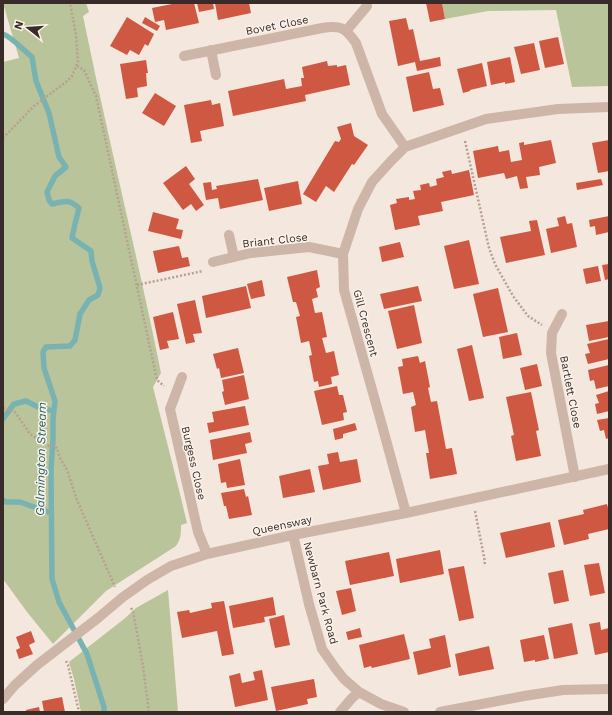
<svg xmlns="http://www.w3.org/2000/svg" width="612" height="715" viewBox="0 0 612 715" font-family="'Work Sans',sans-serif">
	<rect width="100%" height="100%" fill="#f4e7dd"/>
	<!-- green -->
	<path fill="#bac49b" d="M3,3h83l3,9 -6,4c24,119 54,237 78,357l-8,14 26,103 8,33 -6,2c0,9 0,14 -5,21l-70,45 -53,53 -26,-32 -24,-33v-517l16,-4z
		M442,3h167v83l-37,1 -16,-77 -68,1 -43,8z
		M168,590l10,122h-97l-7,-33 -5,-17 55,-43 12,-11z"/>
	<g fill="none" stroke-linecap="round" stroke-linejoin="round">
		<!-- stream -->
		<path stroke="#79b3b1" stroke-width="5.5" d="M3,34c9,3 21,17 29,23l4,24 13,32 10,44 7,10 -11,9 -8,16 2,8 3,4c13,-3 17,-5 27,4l-4,16 -3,14 19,13 1,10 8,27 -2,7 -9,5 -9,14 -5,26 -5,6 -24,1 -3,5 1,16 11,33 -2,18v20l-2,31 1,109 7,23 28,52 17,53v5
			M3,419l2,-3 9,-12 12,-3 14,7 13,3
			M3,500l3,2h14l31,11"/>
	</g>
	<!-- building -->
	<path fill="#ce5841" d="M177,3h17l5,20 -33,7 -2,-10 -9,2 -3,-14z
		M197,3h16l1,6 -15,3z
		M215,3h34l2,10 -33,7z
		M426,3h16l3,16 -15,3z
		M127,17l27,17 -6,12 -3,-2 -6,11 -9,-5 -3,5 -17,-9z
		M145,17l15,9 -3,5 -15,-8z
		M406,18l3,12 4,-1 7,32 20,-4 1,9 -24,5 -2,-9 -17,4 -9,-45z
		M558,37l6,27 -19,4 -6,-27z
		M534,43l6,27 -19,4 -7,-27z
		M510,57l5,25 -10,2v-2l-14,3 -4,-23z
		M146,60l2,13h-2l1,13 -10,2 1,9 -12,2 -6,-35z
		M327,61l1,5 9,-1v2l9,-2 4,20 -45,10 1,6 -73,15 -5,-25 56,-12 2,10 16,-3 -1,-8h3l-2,-11z
		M482,63l5,23 -17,4v1l-7,2 -6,-24z
		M429,72l4,17 7,-1 4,17 -31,7 -7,-35z
		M155,93l21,13 -12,20 -22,-13z
		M211,100l1,5 8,-2 4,23 -24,5 2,10 -11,2 -7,-38z
		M351,123l3,13 14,9 -14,20 -2,-1 -18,28 -8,-6 -10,16 -13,-8 32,-53 4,1 2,-3 -4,-12z
		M551,140l5,23 -17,4 1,8 -14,2 2,11 -8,1 -3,-13 -11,3 -2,-6 -26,5 -5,-27 25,-5 1,6 10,-2 2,12 11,-2 -3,-17 5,-1v3z
		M609,140v31l-11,2 -6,-30z
		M186,166l9,13 -6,5 15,21 -8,6 -5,-7 -8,6 -20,-27z
		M451,170l1,4 17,-4 5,25 -33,7 2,9 -25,5 2,9 -25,5 -5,-25 7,-2 -1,-4 13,-2v3l6,-1 -2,-8 8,-1 -1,-5 9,-2 1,4 7,-2 -1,-6 8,-2 -2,-5z
		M258,179l5,21 -43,9 -2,-11 -12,2 -3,-17 8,-1 1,8 5,-1 -1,-3z
		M601,179l2,6 -26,5 -1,-7z
		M298,181l4,23 -33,7 -5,-23z
		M153,212l26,7 -3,10 7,1 -2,9 -33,-8z
		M565,216l2,8 5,-1 5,24 -26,6 -5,-24 13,-3 -2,-8z
		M609,216v16l-13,3 -1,-9 -5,1 -1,-7z
		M537,220l8,35 -39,8 -6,-26 31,-6 -2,-10z
		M469,240l10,44 -25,5 -10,-43z
		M400,242l4,15 -22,5 -3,-15z
		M179,246l3,12 6,-1 2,9 -32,7 -5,-22z
		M609,264v15l-4,1 -3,-15z
		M598,266l3,15 -15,3 -3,-15z
		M317,270l3,17 -4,2 2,8 -6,2 3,14 7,-1 5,25 -5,1 4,15 8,-2 5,24 -8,2 1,7 -13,3 -1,-6 -4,1 -5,-26 3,-1 -3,-14 -8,2 -5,-26 4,-1 -4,-14h-3l-6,-25z
		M262,280l3,16 -14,3 -4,-15z
		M246,286l5,22 -45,10 -4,-22z
		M418,286l4,15 -38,8 -4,-15z
		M498,288l10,44 -25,5 -10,-43z
		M195,300l7,33 -9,1 2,8 -9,2 -9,-40z
		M414,305l8,38 -25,6 -9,-38z
		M173,312l6,27 -12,2 2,7 -9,2 -7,-33z
		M609,321v16l-20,4 -3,-16z
		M517,333l5,22 -19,4 -4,-22z
		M609,339v20l-21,5 -3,-10 5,-1 -3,-9z
		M472,345l12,53 -15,3 -12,-52z
		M238,348l6,25 -23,5 -2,-10 -2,1 -4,-15z
		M418,356l2,7 5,-2 5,26 -2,1 3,14 6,-1 9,48 6,-1 5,26 -27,5 -4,-26h3l-4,-23 -10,2 -4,-25 5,-2 -3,-13 -10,2 -5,-27 5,-1 -1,-7z
		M537,364l5,22 -17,4 -5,-22z
		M609,365v21l-13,3 -2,-9 -4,1 -2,-11z
		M244,375l5,24 -24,6 -3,-13 2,-1 -2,-11z
		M337,386l2,9h4l4,17 -4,1 1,7 -22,5 -8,-34z
		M609,391v20l-12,3 -2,-10 4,-1 -3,-8z
		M531,392l8,38 -3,1 5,25 -25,5 -5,-25 3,-1 -8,-38z
		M245,406l4,19 -40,8 -2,-10 7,-1 -2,-10z
		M609,418v20l-3,1 -2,-9 -4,1 -3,-11z
		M355,423l2,7 -14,4v4l-8,2 -2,-11z
		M250,432l2,10 -7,2 2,9 -34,7 -3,-20z
		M338,452l2,10 17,-3 4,23 -38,8 -5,-24 11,-2 -2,-10z
		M240,459l5,26 -18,3 -1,-6 -5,1 -3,-19z
		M310,469l5,23 -32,6 -4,-22z
		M244,489l2,8 2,-1 4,19 -23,4 -3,-13h-2l-3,-13z
		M607,504l2,8v17l-21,5 1,5 -25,6 -6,-25 26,-6 -1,-4z
		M550,522l5,25 -49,11 -6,-25z
		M440,550l4,24 -44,9 -4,-24z
		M389,552l5,24 -44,9 -5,-24z
		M599,563l6,30 -15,3 -6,-31z
		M464,566l10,52 -15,3 -11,-52z
		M563,570l6,31 -15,3 -6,-31z
		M351,588l5,23 -14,4 -6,-24z
		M273,597l3,18 -12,2 1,5 -32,6 -4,-22z
		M224,601l10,53 -12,2 -5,-25 -35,7 -5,-26 12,-2 1,3 22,-5 -1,-5z
		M284,615l6,30 -15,3 -6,-29z
		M600,622l1,8 8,-2v24l-14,3 -6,-31z
		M572,623l6,31 -24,5 -6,-31z
		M360,628l2,9 -14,3 -2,-8z
		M31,631l4,11 -6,3 4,9 -14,5 -3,-9 4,-2 -4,-11z
		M404,634l6,25 -38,9 -1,-2 -7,2 -5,-23z
		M445,635l6,32 -33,8 -5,-23 18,-4 -2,-9z
		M544,635l5,24 -14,3v-2l-11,2 -4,-22z
		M489,646l5,23 -35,7 -4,-22z
		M262,670l6,30 -33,7 -6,-31 11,-3 2,10 13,-3 -2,-8z
		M314,679l3,18 -10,2 1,5 -32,7 -5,-24z
		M62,697l3,15h-21l-2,-11z
		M39,707l1,5h-14v-2z"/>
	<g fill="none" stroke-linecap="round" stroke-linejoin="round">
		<!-- path -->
		<path stroke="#b99f91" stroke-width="2.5" stroke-dasharray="2 2" stroke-linecap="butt" d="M77,66l7,4 12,26 61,284 7,6
			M3,138l31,-32 32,-24 6,-6 6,-14 -2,-27 -6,-32
			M465,141l24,107 6,16 18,32 15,20 14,9
			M137,285l66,-14
			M3,408l12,4 15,22 19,12 8,2 3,10 7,12 10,30 38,87
			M475,511l10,51 -1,4
			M131,608l2,3 10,55 6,46
			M66,661l2,4 11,47"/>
		<!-- street -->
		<path stroke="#cdb6a7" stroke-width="10" d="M346,31l21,-25
			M211,50l5,25
			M184,56l138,-28c18,-3 23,-1 34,15l26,71 23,33
			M229,235l5,22
			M213,262l38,-9 58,-6 34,7
			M562,314l-10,19 -1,20 24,124
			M182,377l-12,32 28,123 9,22
			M406,513l-26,-95 -36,-128 -1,-36 15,-45 14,-27 19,-21 14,-14 81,-28 72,-10 51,-2
			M293,535l16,69 13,45 14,20 8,10 15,13 22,12 23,8
			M3,699l12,-14 22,-20 61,-47 25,-21 24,-17 24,-14 36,-12 86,-19 113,-22 203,-44
			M340,712l12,-14 7,-6
			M440,712l84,-16 39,-6 46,-1"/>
	</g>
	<g text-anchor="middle" stroke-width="3" stroke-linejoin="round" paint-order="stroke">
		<!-- street labels -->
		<g font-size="11" fill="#392c28" stroke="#fbf2ea">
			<text transform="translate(277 25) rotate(-11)" y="4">Bovet Close</text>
			<text transform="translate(275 240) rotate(-6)" y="4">Briant Close</text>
			<text transform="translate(366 323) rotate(75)" y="4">Gill Crescent</text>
			<text transform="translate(571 392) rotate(79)" y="4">Bartlett Close</text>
			<text transform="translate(194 463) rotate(77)" y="4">Burgess Close</text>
			<text transform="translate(282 525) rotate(-12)" y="4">Queensway</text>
			<text transform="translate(321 593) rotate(75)" y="4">Newbarn Park Road</text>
		</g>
		<!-- water labels -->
		<g font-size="12" font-style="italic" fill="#1b5e5d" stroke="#fbf2ea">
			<text transform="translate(41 459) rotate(-89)" y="4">Galmington Stream</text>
		</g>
	</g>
	<!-- border -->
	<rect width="612" height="715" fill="none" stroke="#392c28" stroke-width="8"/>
	<!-- north arrow -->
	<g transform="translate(28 28) rotate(287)" stroke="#fbf2ea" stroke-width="3" paint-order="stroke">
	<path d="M0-3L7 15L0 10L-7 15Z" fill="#392c28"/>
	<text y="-6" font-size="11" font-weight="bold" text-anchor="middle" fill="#392c28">N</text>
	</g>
</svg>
